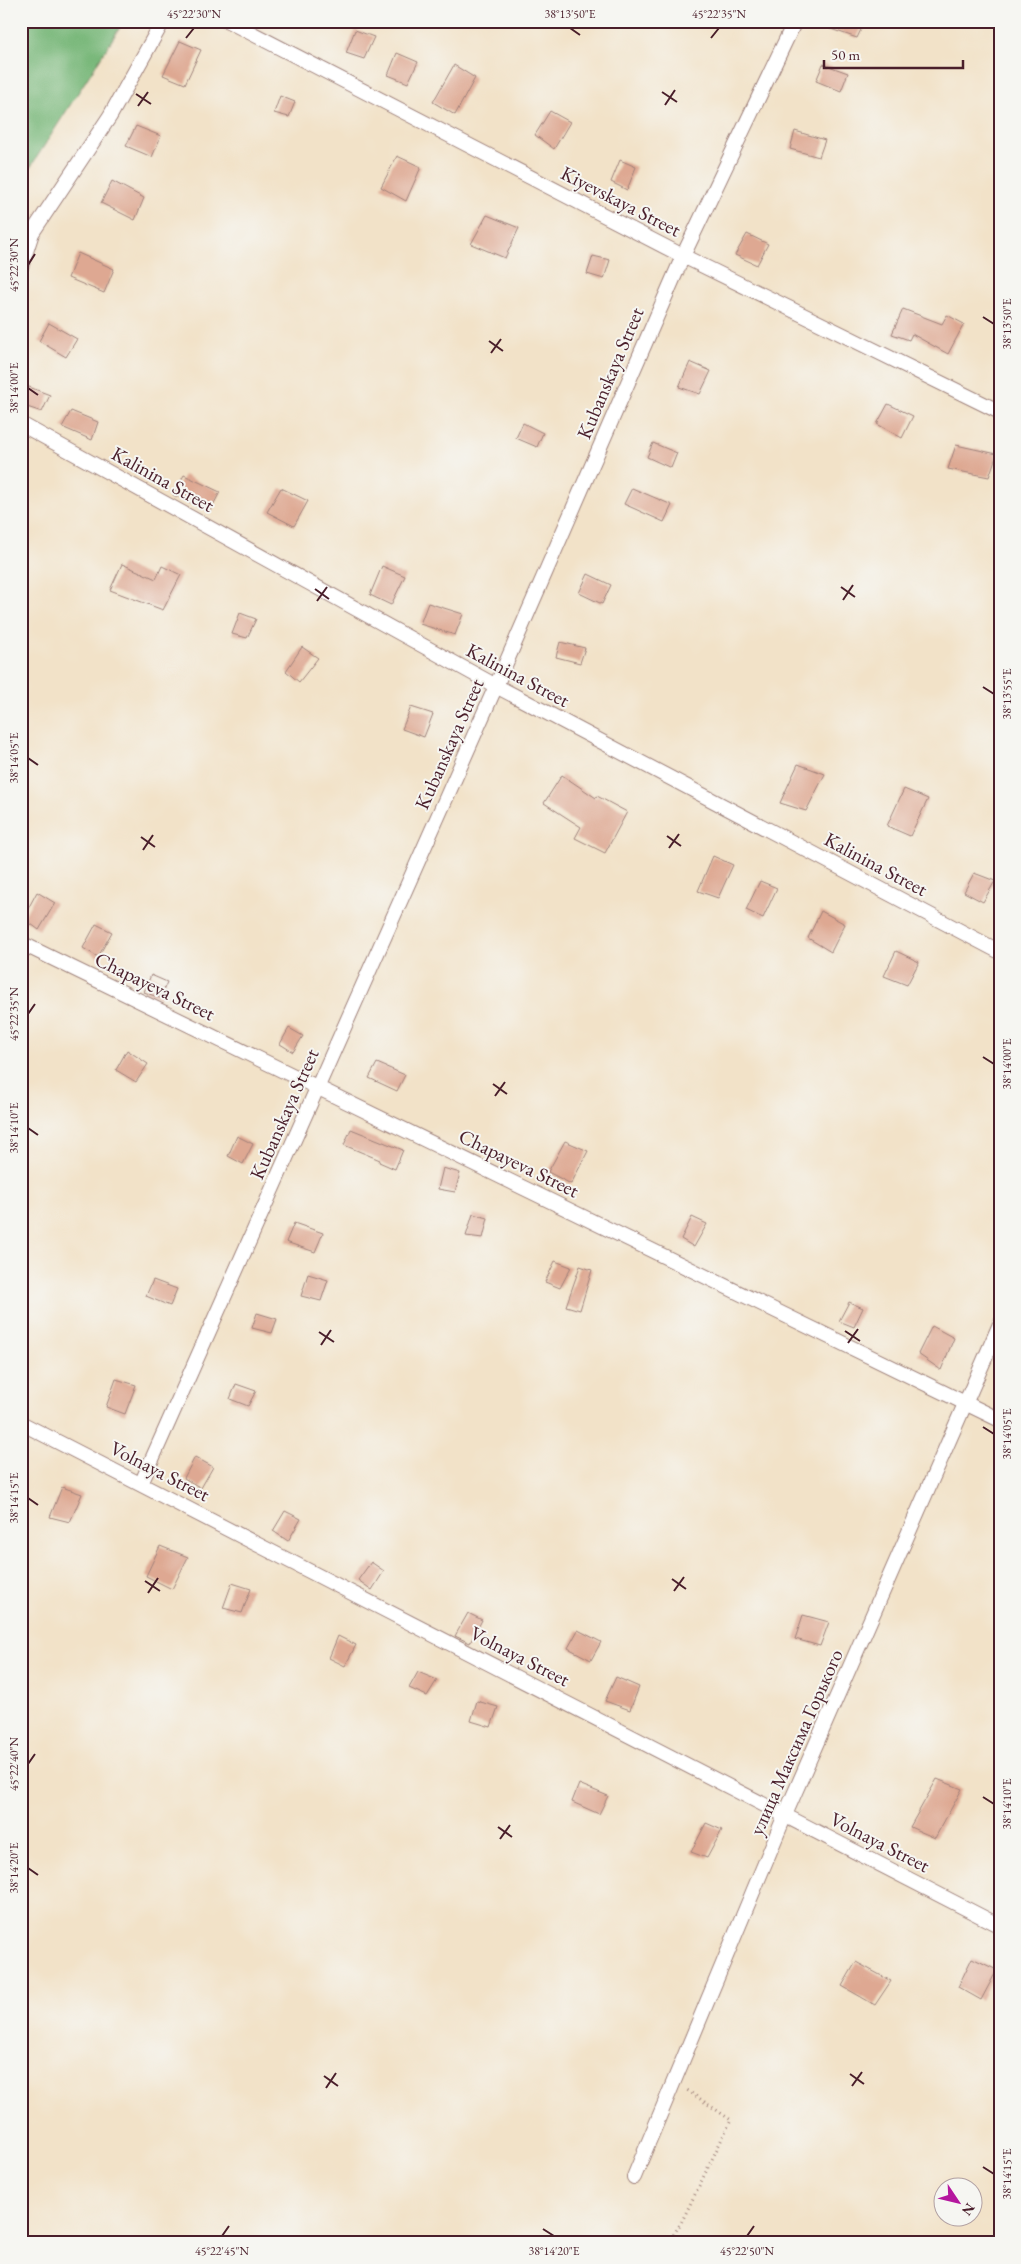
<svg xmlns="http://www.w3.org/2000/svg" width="1021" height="2264" viewBox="0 0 1021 2264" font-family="'EB Garamond',serif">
	<rect width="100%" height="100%" fill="#f6f6f2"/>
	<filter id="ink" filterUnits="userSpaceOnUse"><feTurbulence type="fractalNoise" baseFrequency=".02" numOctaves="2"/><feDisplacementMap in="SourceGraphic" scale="10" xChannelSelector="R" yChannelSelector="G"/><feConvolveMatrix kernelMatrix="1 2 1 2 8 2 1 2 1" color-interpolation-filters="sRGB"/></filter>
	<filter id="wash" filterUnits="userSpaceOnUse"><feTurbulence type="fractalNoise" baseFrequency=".0096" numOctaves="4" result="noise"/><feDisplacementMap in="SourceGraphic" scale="20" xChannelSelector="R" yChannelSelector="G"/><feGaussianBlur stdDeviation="1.12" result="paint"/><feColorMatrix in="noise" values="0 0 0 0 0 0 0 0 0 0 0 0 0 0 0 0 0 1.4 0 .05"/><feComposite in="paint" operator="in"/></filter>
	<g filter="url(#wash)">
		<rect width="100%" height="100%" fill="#f2e2c8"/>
		<!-- forest -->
		<path fill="#79b87a" stroke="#626c52" d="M21,21h103l-96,150 -7,-5z"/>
		<g id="blocks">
			<!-- building -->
			<path fill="#dea892" d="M816,21h49l-8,17 -41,-14z
				M355,30l19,7 -10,22 -18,-6z
				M180,41l21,9 -16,34 -22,-9z
				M397,53l21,9 -10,21 -20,-8z
				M823,64l25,9 -7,18 -25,-10z
				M454,65l21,13 -20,37 -22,-13z
				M280,96l15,6 -6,15 -15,-4z
				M550,111l20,11 -16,27 -19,-14z
				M136,126l25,10 -9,21 -26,-11z
				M795,131l30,9 -6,17 -29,-8z
				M397,156l24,11 -15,34 -25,-14z
				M620,160l16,7 -9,23 -16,-8z
				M112,181l32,17 -9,22 -34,-17z
				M487,215l32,13 -14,30 -34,-14z
				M747,234l21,10 -11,21 -22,-10z
				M78,253l36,16 -10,24 -36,-15z
				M593,256l17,4 -6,19 -17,-5z
				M903,309l39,15 5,-9 17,9 -16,30 -36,-20 -3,6 -17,-6z
				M49,323l28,16 -11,18 -27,-16z
				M690,362l21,9 -11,23 -21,-7z
				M21,384l29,11 -8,17 -21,-7z
				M888,404l25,12 -11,22 -25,-14z
				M71,411l27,11 -6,18 -30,-13z
				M523,423l20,10 -6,14 -21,-9z
				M653,443l24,10 -6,15 -24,-11z
				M956,445l41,9 -8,23 -41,-8z
				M184,475l36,17 -10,19 -37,-16z
				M281,488l27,13 -14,25 -27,-14z
				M632,488l40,17 -8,17 -40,-18z
				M122,564l34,15 6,-13 19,9 -18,35 -53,-20z
				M382,566l23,10 -14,29 -21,-10z
				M588,574l23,11 -9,19 -23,-11z
				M428,603l35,11 -8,21 -35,-11z
				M240,613l16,6 -9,19 -15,-4z
				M560,642l25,6 -5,15 -24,-6z
				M302,647l16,11 -19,24 -13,-11z
				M411,707l22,7 -9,23 -22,-8z
				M798,764l27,10 -19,37 -26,-8z
				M562,775l34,23 1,-2 30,16 -22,41 -30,-15 6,-11 -37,-24z
				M904,789l24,10 -18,37 -23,-10z
				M713,856l20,9 -15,33 -20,-7z
				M974,873l21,8 -12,21 -19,-10z
				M760,881l17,7 -14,30 -17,-8z
				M37,892l18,11 -16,27 -16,-12z
				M821,911l24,13 -14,28 -23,-14z
				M96,924l16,8 -14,25 -15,-9z
				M896,951l23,11 -12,23 -23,-9z
				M151,975l16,7 -7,16 -16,-6z
				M289,1028l14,8 -10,16 -13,-8z
				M127,1050l21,14 -12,18 -20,-12z
				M377,1063l28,12 -8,16 -28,-13z
				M351,1129l52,21 -8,19 -16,-7 1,-2 -36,-15z
				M237,1136l16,8 -10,20 -15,-8z
				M565,1141l23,10 -17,33 -23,-12z
				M443,1168l17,5 -5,19 -17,-3z
				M473,1214l15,4 -5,20 -17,-2z
				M692,1217l15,7 -13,23 -13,-8z
				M294,1223l29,10 -8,19 -29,-10z
				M555,1261l16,6 -11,21 -15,-6z
				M580,1266l12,4 -12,40 -14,-4z
				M308,1274l20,6 -7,21 -20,-5z
				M153,1280l24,9 -7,17 -24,-10z
				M849,1302l14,6 -9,19 -15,-6z
				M257,1313l20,6 -5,14 -20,-5z
				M932,1326l22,12 -13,32 -23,-16z
				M116,1379l20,6 -11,29 -19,-7z
				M236,1384l20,7 -8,15 -18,-7z
				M195,1457l18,10 -12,21 -17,-10z
				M62,1487l20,7 -12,28 -20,-5z
				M285,1511l16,8 -13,22 -15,-10z
				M160,1546l28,11 -16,32 -26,-13z
				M371,1562l13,9 -12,19 -14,-10z
				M232,1583l19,6 -9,24 -19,-5z
				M468,1613l14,7 -12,23 -15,-7z
				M803,1615l26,7 -9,24 -25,-7z
				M578,1630l23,12 -10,18 -23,-12z
				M338,1636l18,9 -11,21 -16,-8z
				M418,1672l19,8 -10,16 -18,-8z
				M616,1677l23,10 -9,23 -25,-9z
				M477,1701l21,6 -7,20 -20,-6z
				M937,1779l25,10 -27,49 -25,-11z
				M579,1784l29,12 -9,18 -27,-12z
				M706,1823l16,7 -15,28 -16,-6z
				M972,1958l25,12 -16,30 -23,-13z
				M856,1962l35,19 -16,24 -33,-19z"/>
		</g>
	</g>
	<g filter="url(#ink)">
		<use href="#blocks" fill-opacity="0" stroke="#9e807a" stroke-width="1"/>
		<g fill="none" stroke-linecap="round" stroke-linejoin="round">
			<defs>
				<path id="service" d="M21,224l11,9"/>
				<path id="minor" d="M228,21l455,235 317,156
					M21,267l11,-34 78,-117 53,-95
					M21,424l475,262 504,266
					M21,943l979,477
					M21,1423l979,503
					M141,1484l355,-798 187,-430 112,-235
					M634,2177l151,-362 215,-491"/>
			</defs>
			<!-- service casing -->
			<use href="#service" stroke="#9e807a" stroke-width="9"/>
			<!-- minor casing -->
			<use href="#minor" stroke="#9e807a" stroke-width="16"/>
			<!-- path -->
			<path stroke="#9e807a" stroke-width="3" stroke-dasharray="1 4" stroke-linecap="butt" d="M668,2243l13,-20 50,-103 -44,-30"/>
			<!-- service -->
			<use href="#service" stroke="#fff" stroke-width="7"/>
			<!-- minor -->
			<use href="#minor" stroke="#fff" stroke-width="14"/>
		</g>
	</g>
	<!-- ticks -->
	<path fill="none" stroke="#4a1f2b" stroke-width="2" d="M570,28l10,7M186,38l8,-10M711,38l8,-10M662,92l15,10M136,94l15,10M665,105l10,-15M138,106l10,-14M28,265l7,-11M983,317l11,7M489,341l14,10M491,353l10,-14M28,388l10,7M841,587l14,10M315,589l14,10M843,600l10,-15M317,601l10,-14M983,687l11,7M28,758l10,7M667,836l14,10M141,837l14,10M669,848l10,-14M143,850l10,-15M28,1014l7,-10M983,1057l11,7M493,1084l14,10M495,1096l10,-14M28,1128l10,7M845,1331l15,10M319,1332l15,10M848,1343l10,-14M321,1345l10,-15M983,1427l11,7M28,1498l10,7M672,1579l14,10M145,1581l15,10M674,1591l10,-14M148,1593l10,-15M28,1764l7,-10M983,1797l11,7M498,1827l14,10M500,1839l10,-14M28,1868l10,7M850,2074l14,10M324,2076l14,10M852,2086l10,-14M326,2088l10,-15M983,2167l11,7M543,2229l11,7M222,2236l7,-10M747,2236l7,-10"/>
	<g text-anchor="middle" stroke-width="4" stroke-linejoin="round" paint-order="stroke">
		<!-- street labels -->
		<g font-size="20" fill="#4a1f2b" stroke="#f6f6f2">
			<text transform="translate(621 201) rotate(27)" y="7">Kiyevskaya Street</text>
			<text transform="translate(610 373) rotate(-67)" y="7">Kubanskaya Street</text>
			<text transform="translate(163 479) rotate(29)" y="7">Kalinina Street</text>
			<text transform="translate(518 675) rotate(28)" y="7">Kalinina Street</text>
			<text transform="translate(449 744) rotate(-66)" y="7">Kubanskaya Street</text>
			<text transform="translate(876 864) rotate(28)" y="7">Kalinina Street</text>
			<text transform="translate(155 986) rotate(26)" y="7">Chapayeva Street</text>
			<text transform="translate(284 1114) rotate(-66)" y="7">Kubanskaya Street</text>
			<text transform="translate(519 1163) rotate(26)" y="7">Chapayeva Street</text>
			<text transform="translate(160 1471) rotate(27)" y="7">Volnaya Street</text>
			<text transform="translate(520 1656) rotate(27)" y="7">Volnaya Street</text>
			<text transform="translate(796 1742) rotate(-66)" y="7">улица Максима Горького</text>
			<text transform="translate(880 1842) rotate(27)" y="7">Volnaya Street</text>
		</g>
	</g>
	<!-- margin -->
	<rect width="1021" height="2264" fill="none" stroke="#f6f6f2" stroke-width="55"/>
	<!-- north arrow -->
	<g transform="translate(958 2202) rotate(125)"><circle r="24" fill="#f6f6f2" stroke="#b1a0a2"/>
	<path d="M0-4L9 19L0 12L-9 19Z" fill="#b5179e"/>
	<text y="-8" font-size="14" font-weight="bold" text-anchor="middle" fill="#4a1f2b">N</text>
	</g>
	<!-- scale -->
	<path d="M824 60v8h139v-8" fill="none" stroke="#4a1f2b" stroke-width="2.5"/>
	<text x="831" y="60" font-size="15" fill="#4a1f2b" stroke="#f6f6f2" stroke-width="4" paint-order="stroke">50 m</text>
	<rect x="28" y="28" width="966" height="2208" fill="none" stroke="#4a1f2b" stroke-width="2"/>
	<g font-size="12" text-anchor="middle" fill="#4a1f2b">
		<text x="194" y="18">45°22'30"N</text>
		<text x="570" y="18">38°13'50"E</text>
		<text x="719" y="18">45°22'35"N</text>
		<text transform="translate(14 265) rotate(-90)" y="4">45°22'30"N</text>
		<text transform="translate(1007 324) rotate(-90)" y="4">38°13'50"E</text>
		<text transform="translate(14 388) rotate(-90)" y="4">38°14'00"E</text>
		<text transform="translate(1007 694) rotate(-90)" y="4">38°13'55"E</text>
		<text transform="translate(14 758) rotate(-90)" y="4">38°14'05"E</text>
		<text transform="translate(14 1014) rotate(-90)" y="4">45°22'35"N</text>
		<text transform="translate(1007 1064) rotate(-90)" y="4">38°14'00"E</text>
		<text transform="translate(14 1128) rotate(-90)" y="4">38°14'10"E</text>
		<text transform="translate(1007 1434) rotate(-90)" y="4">38°14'05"E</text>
		<text transform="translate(14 1498) rotate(-90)" y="4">38°14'15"E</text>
		<text transform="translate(14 1764) rotate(-90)" y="4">45°22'40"N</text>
		<text transform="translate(1007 1804) rotate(-90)" y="4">38°14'10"E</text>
		<text transform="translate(14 1868) rotate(-90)" y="4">38°14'20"E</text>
		<text transform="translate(1007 2174) rotate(-90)" y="4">38°14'15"E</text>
		<text x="222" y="2255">45°22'45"N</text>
		<text x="554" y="2255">38°14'20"E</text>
		<text x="747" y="2255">45°22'50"N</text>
	</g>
</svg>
